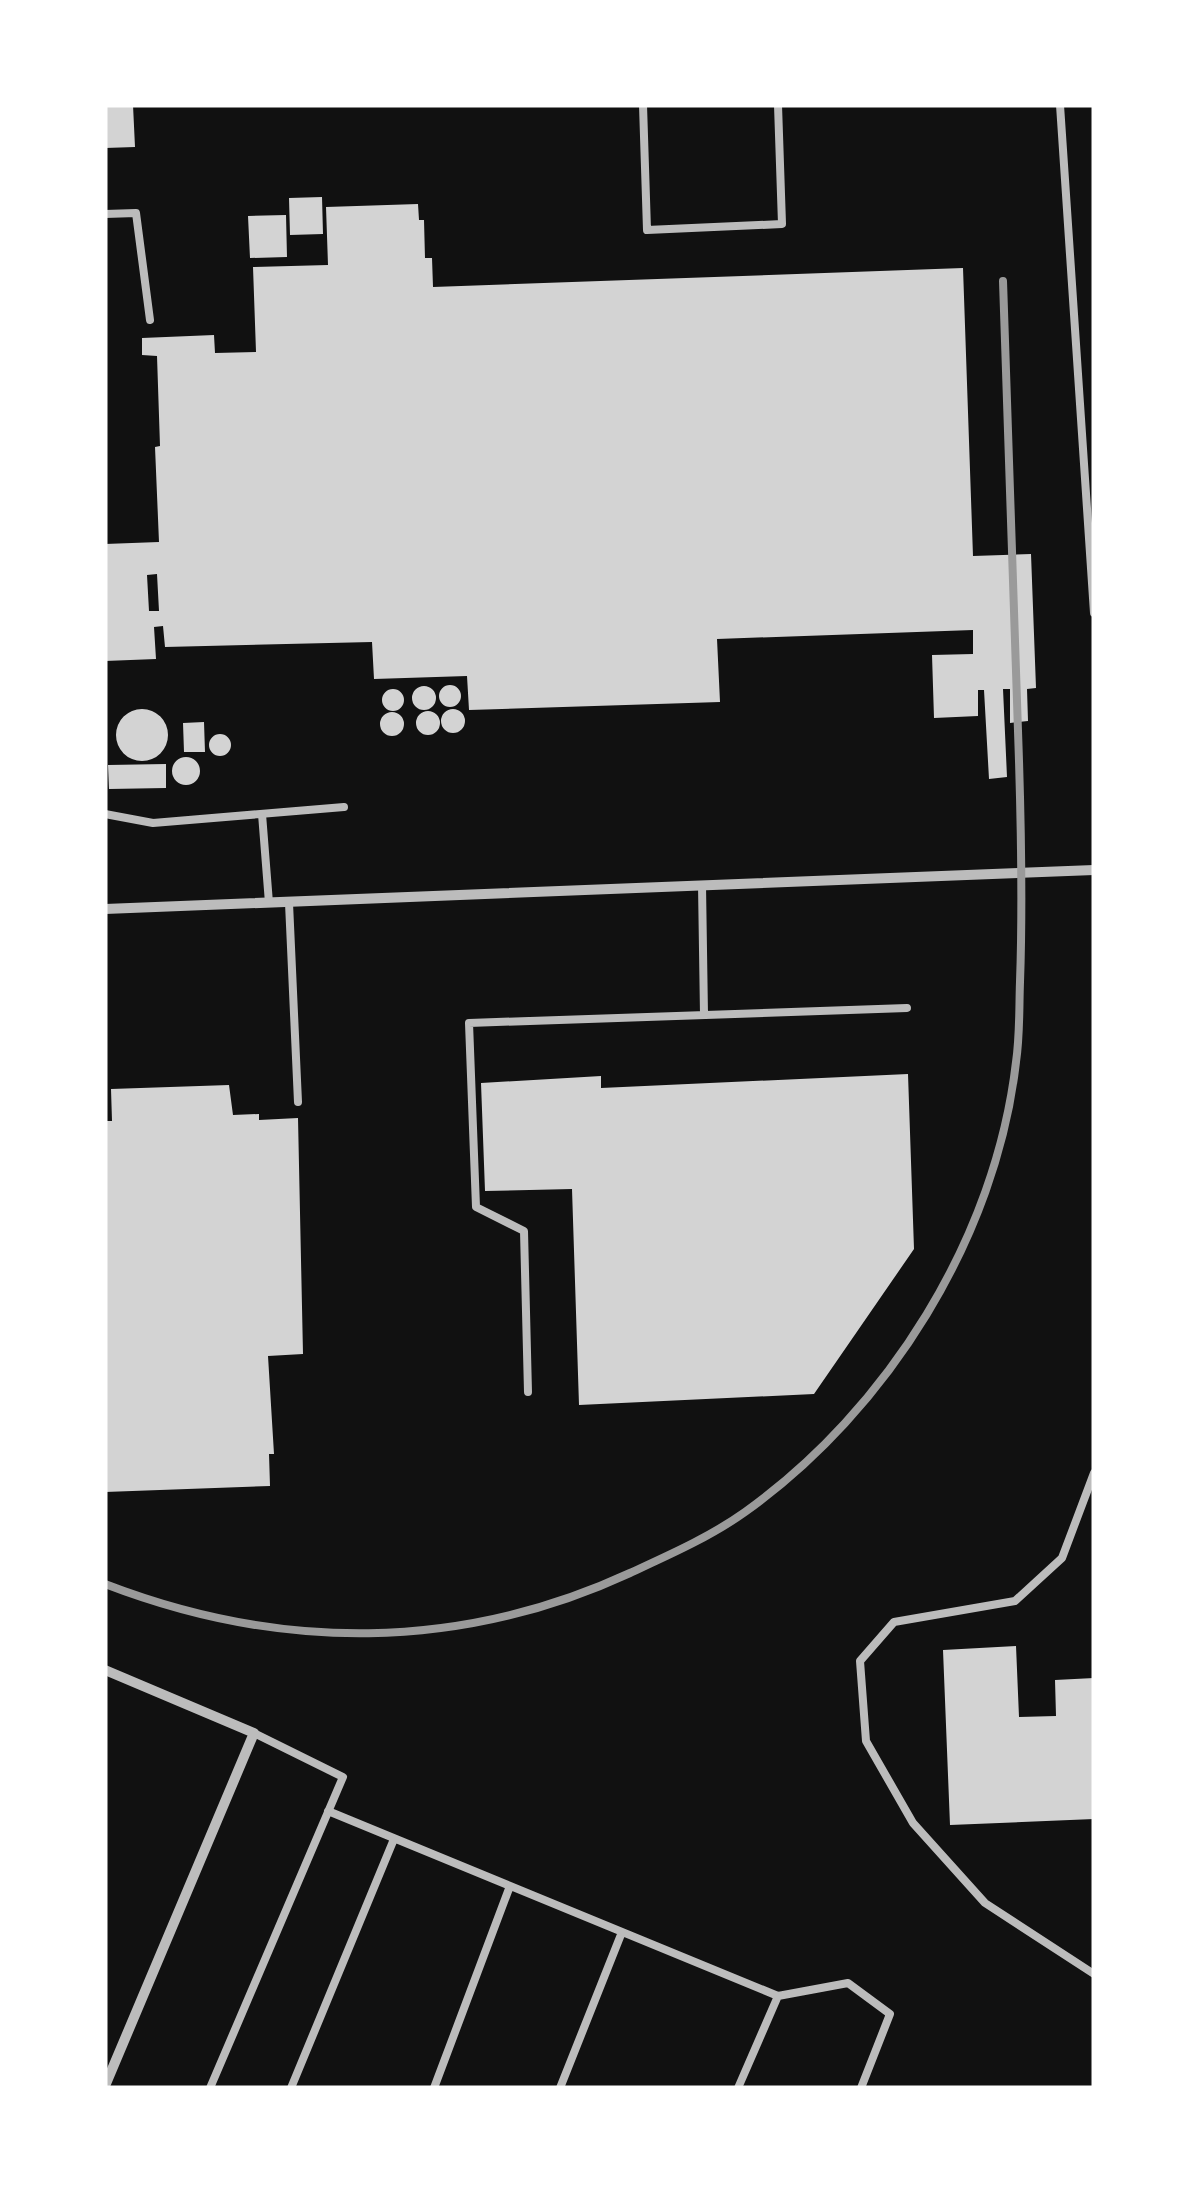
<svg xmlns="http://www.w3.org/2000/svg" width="1199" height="2193" viewBox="0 0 1199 2193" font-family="'Alegreya Sans',sans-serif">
	<rect width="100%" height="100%" fill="#111"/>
	<!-- building -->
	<path fill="#d3d3d3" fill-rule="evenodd" d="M105,105h28l2,42 -30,1z
		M322,197l1,37 -33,1 -1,-37z
		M418,204l1,16h5l1,38h7l1,29 530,-19 10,288 58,-2 5,134 -9,1 1,32 -18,2v-34h-7l4,88 -18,2 -5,-89h-6v26l-44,2 -2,-63 41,-1v-24l-256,9 3,63 -251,8 -2,-34 -93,3 -2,-37 -207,5 -2,-21 -9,1 2,32 -51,2v-117l54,-2 -4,-95 5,-1 -3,-90 -15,-1v-17l72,-3 1,18 41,-1 -3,-85 75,-2 -2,-58zM157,574l2,37h-10l-2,-36z
		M286,215l1,42 -37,1 -2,-42z
		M439 696a11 11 0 1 1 22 0a11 11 0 1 1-22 0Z
		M412 698a12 12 0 1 1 24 0a12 12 0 1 1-24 0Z
		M382 700a11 11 0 1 1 22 0a11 11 0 1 1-22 0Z
		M116 735a26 26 0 1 1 52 0a26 26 0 1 1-52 0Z
		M441 721a12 12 0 1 1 24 0a12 12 0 1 1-24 0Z
		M416 723a12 12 0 1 1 24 0a12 12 0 1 1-24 0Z
		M380 724a12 12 0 1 1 24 0a12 12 0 1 1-24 0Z
		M204,722l1,30h-21l-1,-29z
		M209 745a11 11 0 1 1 22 0a11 11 0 1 1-22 0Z
		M172 771a14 14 0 1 1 28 0a14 14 0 1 1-28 0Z
		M166,764v24l-57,1 -1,-24z
		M908,1074l6,175 -100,145 -235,11 -7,-216 -87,2 -4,-108 120,-7v12z
		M229,1085l4,30 26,-1v6l39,-2 5,236 -35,2 6,98h-5l1,32 -165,6v-371h7l-1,-32z
		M1016,1646l3,71 37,-1 -1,-36 39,-2v141l-144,6 -7,-175z"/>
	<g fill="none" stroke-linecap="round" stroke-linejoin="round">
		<!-- service -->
		<path stroke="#bcbcbc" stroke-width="8" d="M643,105l4,125 135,-6 -4,-119
			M1060,105l34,508
			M105,214l31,-1 14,107
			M105,814l48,9 191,-16
			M262,814l7,89
			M702,885l2,130
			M289,903l9,199
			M528,1392l-4,-161 -48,-24 -7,-184 438,-15
			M1094,1473l-32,85 -47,43 -121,21 -34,39 6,80 47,82 72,80 109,71
			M328,1811l450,185 -40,92
			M778,1996l70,-13 42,31 -29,74
			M210,2088l133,-311 -89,-44
			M291,2088l103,-249
			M434,2088l76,-202
			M560,2088l62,-156"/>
		<!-- minor -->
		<path stroke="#bcbcbc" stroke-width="10" d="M105,909l989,-39
			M105,1670l149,63 -149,353"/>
		<!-- rail -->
		<path stroke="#9a9a9a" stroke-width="8" d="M105,1584c174,67 354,68 525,-11 39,-18 80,-36 115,-61 143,-102 251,-275 271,-450 4,-27 3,-54 4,-80 3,-84 1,-167 -2,-251 -5,-150 -10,-300 -15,-450"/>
	</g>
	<!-- border -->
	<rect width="1199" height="2193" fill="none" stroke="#ffffff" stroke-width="215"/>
</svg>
